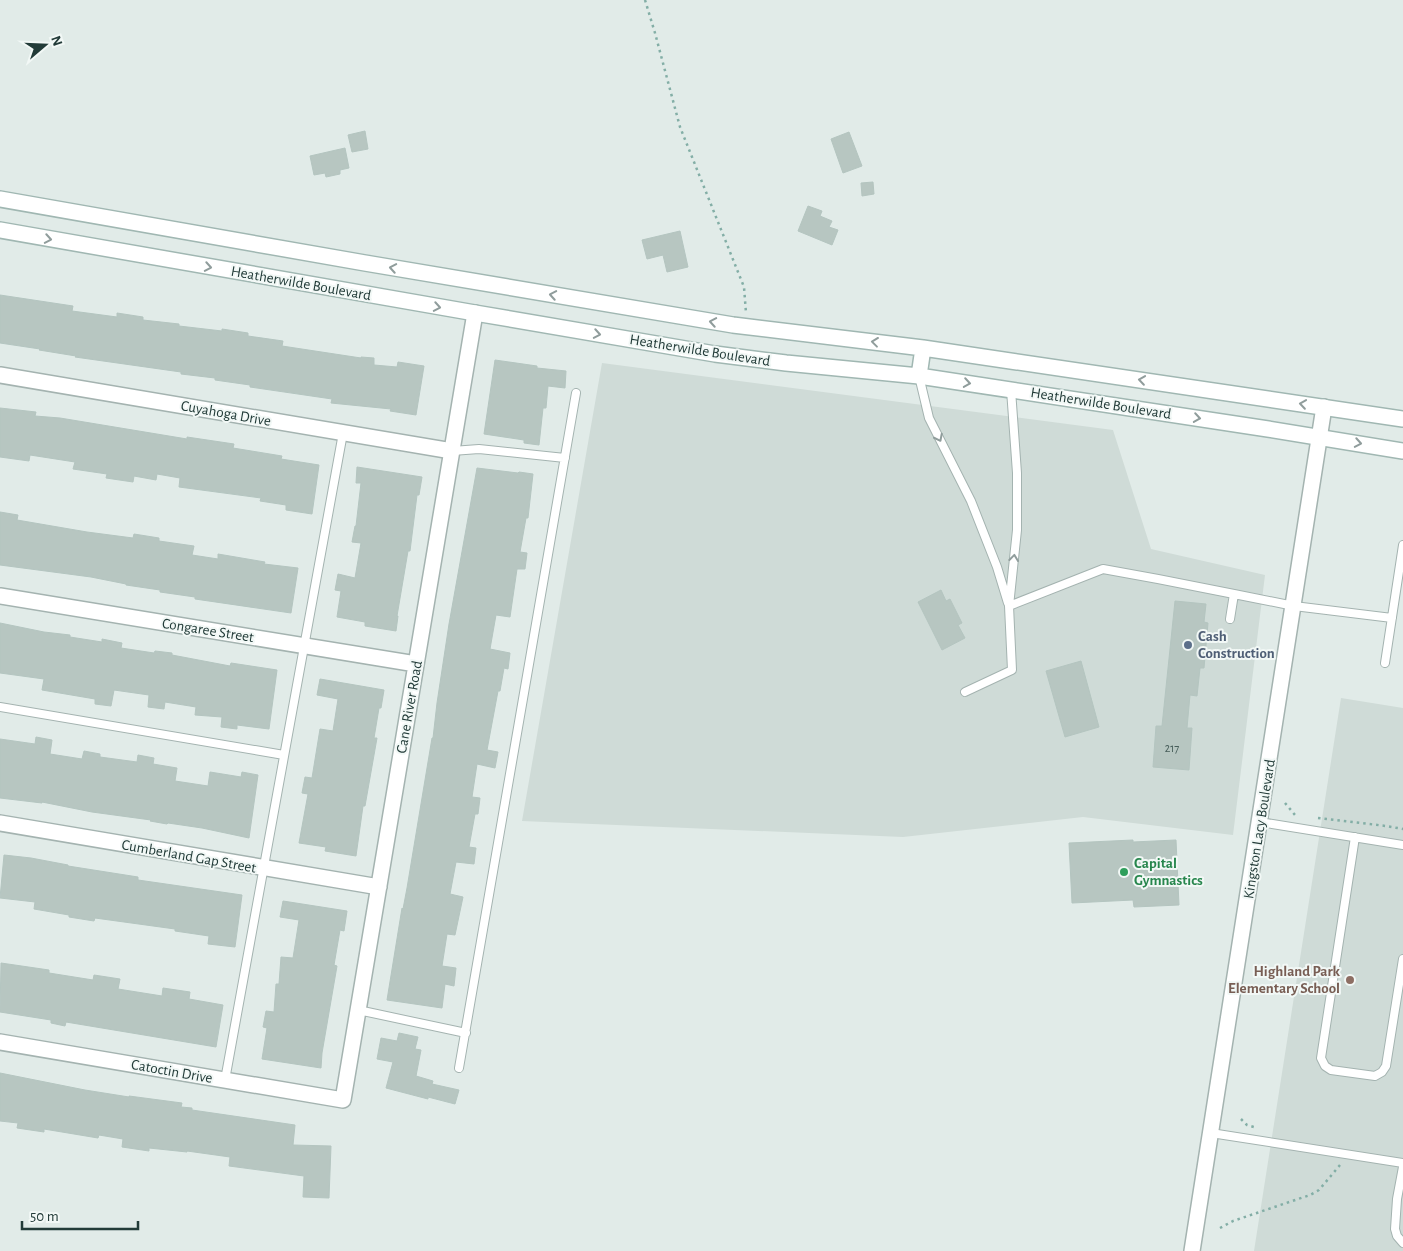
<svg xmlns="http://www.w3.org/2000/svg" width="1403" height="1251" viewBox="0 0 1403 1251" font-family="'Alegreya Sans',sans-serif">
	<rect width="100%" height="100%" fill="#e1ebe8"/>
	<!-- built -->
	<path fill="#cfdbd7" d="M602,363l511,67 38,119 114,26 -32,260 -150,-18 -180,20 -381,-16z
		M1341,698l62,10v543h-149z"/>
	<!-- building -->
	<path fill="#b7c6c1" stroke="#b4c5c0" d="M365,131l3,18 -16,3 -4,-17z
		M849,132l13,34 -19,7 -12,-34z
		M345,148l4,20 -9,2v4l-14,3 -1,-4 -11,2 -4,-19z
		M873,182l1,12 -12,2 -1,-13z
		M808,206l14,5 -2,5 12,5 -3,6 9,3 -6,15 -34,-14z
		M680,231l8,36 -21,5 -4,-17 -16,4 -5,-19z
		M0,295l73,11 -1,5 45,6v-4l26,4v3l36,4v2l43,5v-2l26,4v3l35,5 -1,5 79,12v-1l13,1v7l23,2 1,-5 26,4 -8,49 -26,-4 1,-2 -60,-6 1,-4 -82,-12v-2l-35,-5v-2l-34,-4v-2l-106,-15 1,-1 -37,-6 1,-1 -40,-6z
		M495,360l42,6v2l29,3 -1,17 -17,-2 -2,22h-3l-4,37 -15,-2v-3l-40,-6z
		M0,408l36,4 -1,4 25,2 127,21v-2l47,7 -1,4 49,8 -1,3 38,6 -7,49 -26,-4v-5l-26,-4 1,-3 -82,-11 1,-9 -23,-4 -1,6 -22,-4 -1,6 -27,-4 1,-4 -34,-5 2,-7 -45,-7 -1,6 -29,-4z
		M357,467l65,10 -3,18h-2l-7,56h-2l-11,65h1l-2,15 -31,-5v-4l-28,-5 4,-26 -6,-1 3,-16 17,4 6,-35 -9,-1 3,-16h1l5,-43h-5z
		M477,468l41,5 1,-1 14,2 -5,44h-2l-6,34 7,1 -2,16h-8l-7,48 -14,-2 -6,34 20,4 -2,16 -4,-1 -4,23h-2l-11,59 11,2 -3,16 -18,-4 -5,33 8,1 -2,16h-3l-6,33 7,1 -2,16 -18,-2 -6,32 13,3 -8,38 -8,-1 -5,32 14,2 -2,18 -9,-2 -3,24 -55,-8 15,-92 1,1 4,-21 25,-150h1l4,-35 12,-79z
		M0,512l18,3 -1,5 70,12 46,6 1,-4 25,4v3l35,5 -2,9 26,4v-5l47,8 -1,2 34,4 -7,45 -96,-14v-2l-35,-5v-2l-34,-5v-1l-35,-7 -91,-12z
		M941,590l5,11 4,-2 12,24 -4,2 7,13 -23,12 -24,-48z
		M1175,601l31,3 -2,18 4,1 -4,45h-4l-3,28 -7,-1 -3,33h5l-3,42 -36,-3 3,-41h6z
		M0,623l44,9 26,3v2l32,5v-3l20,4 -1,5 33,5 1,-2 17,2v2l58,11 1,-3 46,7 -8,59 -32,-4v4l-16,-2 1,-10 -27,-2 1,-8 -31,-5 -1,7 -16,-2 1,-12 -35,-5 -3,16 -16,-2v-5l-53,-9 2,-11 -44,-6z
		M1081,661l18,66 -34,10 -19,-66z
		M320,679l64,11 -3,18h-2l-5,30h3l-12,68h-2l-7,50 -31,-5 1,-4 -27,-4 9,-49 -6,-1 3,-16 7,1 8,-49 13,2 5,-32 -21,-4z
		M36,737l16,3 -2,14 32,5 2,-8 16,3v3l37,5 1,-7 16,3 -1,6 24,4 -2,13 33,5 2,-14 31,5 1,-5 16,3 -9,63 -47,-10 -34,-5 -1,1 -17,-3 1,-1 -59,-8 -50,-10v1l-42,-5v-59l35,5z
		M1133,840v2l43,-2 3,65 -45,2 -1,-7 -61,3 -3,-60z
		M4,855l27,3 37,7v1l70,11v3l104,15 -7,52 -27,-3 1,-8 -34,-5v-2l-80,-11 -1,3 -25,-4v-2l-35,-6 1,-7 -35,-4z
		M283,901l64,10 -3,20 -4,-1 -6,35 3,1 -15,87 -1,15 -59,-9 5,-31 -4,-1 3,-16 8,1 2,-28h3l2,-27 12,1 6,-38 -19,-3z
		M1,963l48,7v3l44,7 1,-5 26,4 -2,10 44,7 1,-8 27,4 -1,7 34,6 -7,42 -150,-25 -1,4 -14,-3v-3l-51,-8z
		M399,1033l19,4 -3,12 6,1 -5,26 17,5 -1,3 27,6 -4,14 -27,-7v2l-42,-11 7,-26 -16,-3 4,-21 16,3z
		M0,1073l85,17 44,7v-1l53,7 -1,4 11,1v2l103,15 -2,20 38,1 -2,52 -26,-1 1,-21 -75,-10 1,-9 -43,-6v1l-38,-4v3l-27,-4 1,-8 -24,-4 -1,3 -54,-9v3l-27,-4 1,-5 -18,-2z"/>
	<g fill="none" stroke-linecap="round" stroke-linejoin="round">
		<defs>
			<path id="service" d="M919,376l10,42 42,83 26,66 11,36
				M452,451l27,-2 86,9
				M1234,594l60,12 98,12
				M1009,606l94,-37 55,10 76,15 -4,25
				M1385,663l18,-118
				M965,692l47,-22 -3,-64 8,-76v-57l-6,-83
				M0,707l284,48
				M1260,822l143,23
				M1355,837l-34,221 4,8 6,4 44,6 7,-4 4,-6 17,-107
				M358,1010l108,23
				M459,1068l117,-675
				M225,1080l118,-647
				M1211,1133l192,30
				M1403,1167l-6,32 -2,30 2,7 6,7"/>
			<path id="minor" d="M0,375l452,76
				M0,596l416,68
				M0,823l379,64
				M0,1042l343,58 132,-787"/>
			<path id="tertiary" d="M1192,1251l132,-844"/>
			<path id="secondary" d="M0,199l365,64 368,62 190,23 480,71
				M0,230l475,83 240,41 71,9 133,13 349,53 135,22
				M919,376l4,-28"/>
		</defs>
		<!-- service casing -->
		<use href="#service" stroke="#a4b3b0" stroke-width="10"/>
		<!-- minor casing -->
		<use href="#minor" stroke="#a4b3b0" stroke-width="18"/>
		<!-- tertiary casing -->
		<use href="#tertiary" stroke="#a4b3b0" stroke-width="18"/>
		<!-- secondary casing -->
		<use href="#secondary" stroke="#a0b7b2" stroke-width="18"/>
		<!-- path -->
		<path stroke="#83aea6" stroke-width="2.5" stroke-dasharray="2.5 4" stroke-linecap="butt" d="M645,0l10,33 25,94 64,160 2,26
			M1285,803l10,12
			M1318,818l68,8 17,3
			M1241,1119l6,6 7,2
			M1220,1228l13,-7 77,-26 9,-5 21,-25"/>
		<!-- service -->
		<use href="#service" stroke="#fff" stroke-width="8"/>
		<!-- minor -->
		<use href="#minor" stroke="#fff" stroke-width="15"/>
		<!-- tertiary -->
		<use href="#tertiary" stroke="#fff" stroke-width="15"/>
		<!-- secondary -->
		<use href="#secondary" stroke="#fff" stroke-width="15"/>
	</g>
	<!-- one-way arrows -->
	<defs><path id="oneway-chevron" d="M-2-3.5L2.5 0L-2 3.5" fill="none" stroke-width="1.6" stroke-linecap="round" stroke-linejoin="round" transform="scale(1.25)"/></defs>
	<g stroke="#909d9c">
		<use href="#oneway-chevron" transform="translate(48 239) rotate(10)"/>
		<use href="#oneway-chevron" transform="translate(208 267) rotate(10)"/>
		<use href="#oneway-chevron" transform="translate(393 268) rotate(-170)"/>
		<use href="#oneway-chevron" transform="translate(553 295) rotate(-170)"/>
		<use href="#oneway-chevron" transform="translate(437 307) rotate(10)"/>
		<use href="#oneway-chevron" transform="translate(713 322) rotate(-170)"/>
		<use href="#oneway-chevron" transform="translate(597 334) rotate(10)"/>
		<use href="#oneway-chevron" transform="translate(875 342) rotate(-173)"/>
		<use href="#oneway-chevron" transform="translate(1142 380) rotate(-172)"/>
		<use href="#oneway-chevron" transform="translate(967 383) rotate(9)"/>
		<use href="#oneway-chevron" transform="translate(1303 404) rotate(-172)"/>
		<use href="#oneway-chevron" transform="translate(1197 418) rotate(9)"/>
		<use href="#oneway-chevron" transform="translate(939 438) rotate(63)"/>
		<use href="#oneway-chevron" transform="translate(1358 443) rotate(10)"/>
		<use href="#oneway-chevron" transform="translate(1014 558) rotate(-83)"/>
	</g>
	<!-- markers -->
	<circle fill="#5c6f8a" stroke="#f2f8f6" stroke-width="2" cx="1188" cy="645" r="5"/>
	<circle fill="#2e9e5b" stroke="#f2f8f6" stroke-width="2" cx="1124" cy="872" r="5"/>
	<circle fill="#8d6e63" stroke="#f2f8f6" stroke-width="2" cx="1350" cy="980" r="5"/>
	<g text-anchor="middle" stroke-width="4" stroke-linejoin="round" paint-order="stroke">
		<!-- number labels -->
		<g font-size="12" fill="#475e5a">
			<text x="1172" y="752">217</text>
		</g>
		<!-- street labels -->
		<g font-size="15" fill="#223b38" stroke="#f2f8f6">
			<text transform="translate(301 283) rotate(10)" y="5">Heatherwilde Boulevard</text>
			<text transform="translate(700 350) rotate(9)" y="5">Heatherwilde Boulevard</text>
			<text transform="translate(1101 403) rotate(9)" y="5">Heatherwilde Boulevard</text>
			<text transform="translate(226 413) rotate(10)" y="5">Cuyahoga Drive</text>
			<text transform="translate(208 630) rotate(9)" y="5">Congaree Street</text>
			<text transform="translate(409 707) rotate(-80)" y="5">Cane River Road</text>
			<text transform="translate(1259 829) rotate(-81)" y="5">Kingston Lacy Boulevard</text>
			<text transform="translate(189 856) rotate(10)" y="5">Cumberland Gap Street</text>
			<text transform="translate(172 1071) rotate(10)" y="5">Catoctin Drive</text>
		</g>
		<!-- service labels -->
		<g font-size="15" font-weight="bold" fill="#4e5e75" stroke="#f2f8f6" text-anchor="start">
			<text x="1198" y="641">Cash<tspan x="1198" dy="17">Construction</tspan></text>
		</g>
		<!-- leisure labels -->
		<g font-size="15" font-weight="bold" fill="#27864d" stroke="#f2f8f6" text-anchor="start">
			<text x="1134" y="868">Capital<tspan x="1134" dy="17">Gymnastics</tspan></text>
		</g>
		<!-- education labels -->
		<g font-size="15" font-weight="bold" fill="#785e54" stroke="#f2f8f6" text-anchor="end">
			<text x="1340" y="976">Highland Park<tspan x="1340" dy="17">Elementary School</tspan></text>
		</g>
	</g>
	<!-- north arrow -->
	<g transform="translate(45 45) rotate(71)" stroke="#f2f8f6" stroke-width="4" paint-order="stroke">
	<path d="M0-4L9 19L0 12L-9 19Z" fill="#223b38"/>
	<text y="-8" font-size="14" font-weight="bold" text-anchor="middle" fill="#223b38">N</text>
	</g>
	<!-- scale -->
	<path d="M22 1221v8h116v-8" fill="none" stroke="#223b38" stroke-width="2.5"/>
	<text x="30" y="1221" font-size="15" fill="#223b38" stroke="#f2f8f6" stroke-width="4" paint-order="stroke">50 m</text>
</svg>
